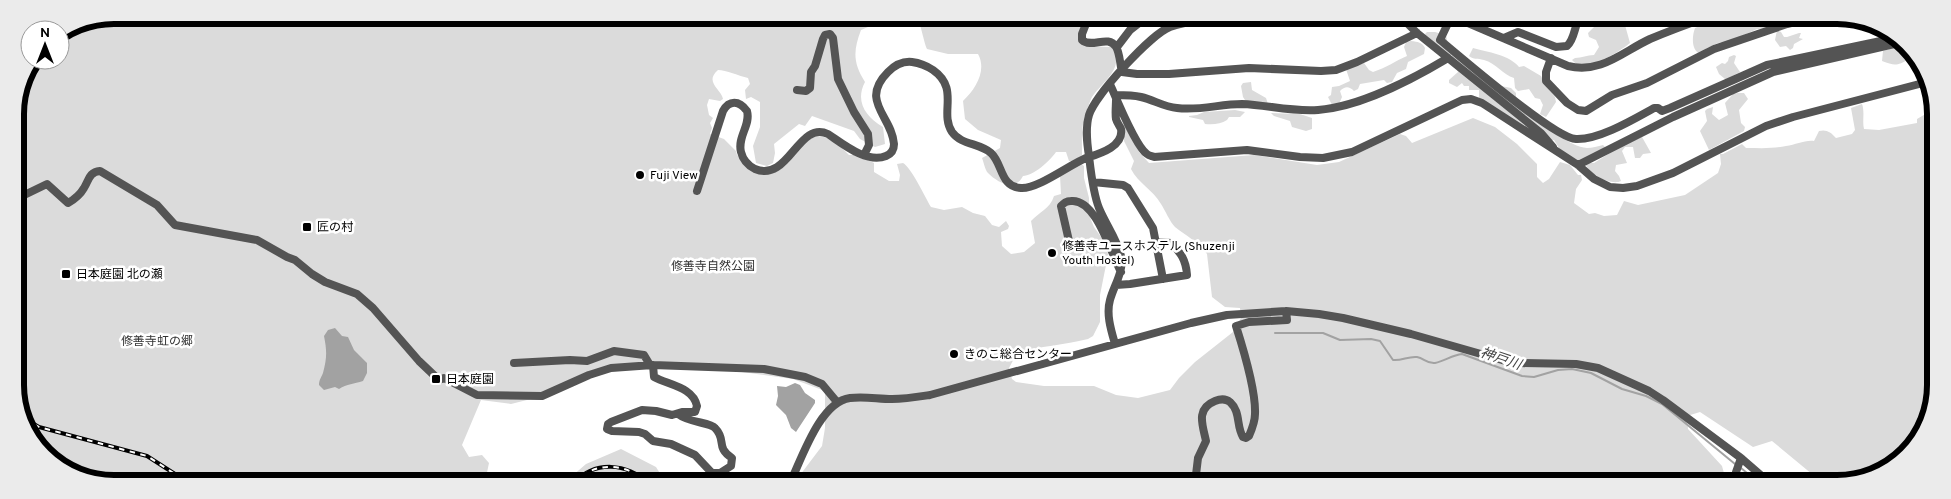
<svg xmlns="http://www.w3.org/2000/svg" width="1951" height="499" viewBox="0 0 1951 499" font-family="Overpass,'Noto Sans JP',sans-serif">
	<rect width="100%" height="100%" fill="#fff"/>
	<!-- green -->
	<path fill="#dbdbdb" d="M114,15l764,1 -10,11 -7,3c-8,21 -8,33 4,52 -10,19 0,34 18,45l2,17 -10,3 -15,-8 -6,-8 -42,-15 -7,10 -6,-2 -25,20 1,9 -2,10 -6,3 -11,-3 -3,-17 7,-19v-25l-9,-5 -5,2 -1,-9 5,-6 -2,-6c-9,-2 -22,-8 -30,-8 -14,12 3,19 5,29l-3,2 -11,-2 -2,6 2,10 4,3 -3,5 2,5 -2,6 14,5 12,12 1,4 18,11 6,8c5,0 11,0 15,-2 13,-7 14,-13 22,-23 19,-22 34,-12 51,6h8l17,8v9l15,9h10l1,-6 -3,-11 6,-1c8,4 22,34 28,44l13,3 18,-3 11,6 12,3 7,9 7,2 7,-6 3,5 -1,3 -7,3 1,14 9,8 13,-2 11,-9 -4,-22c8,-9 19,-12 23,-25l7,-2 -1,-18 21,-12 3,2v12l5,20v17l5,12 12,17 2,11 -8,40v27l-7,14 -5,3c-24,6 -48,7 -71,14l-8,15 3,11 4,3 28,4h50l22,9 22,3 32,-8 9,-12 16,-16 38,-30 8,-14 -1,-10 -15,-1 -13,-10 -5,-43c-8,-12 -21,-18 -32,-27 -5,-5 -10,-17 -14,-23 -8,-14 -23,-21 -30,-35l3,-8 -10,-20 -1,-16 2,-1 14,28 10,11 105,-8 63,10 22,-3 61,-28 6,2 6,7 61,-25 22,9 22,17 20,20v13l6,6 6,-4 11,-17 10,3 8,10h3l1,5 -6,9 -2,14 15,11 6,-1 9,3 13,-1 7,-14 14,4 47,-10 33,-22 3,-9 -1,-10h3l19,-10 4,4c13,0 27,1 40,-2 10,-1 18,-6 28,-5l5,-10c7,-2 12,1 17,7l16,-4 3,-4 -4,-22 11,-4c3,8 0,17 2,25l15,1 38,-7v-4l17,-10v296l-32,55 -59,24h-19l-52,-43 -19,6 -53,-35 -13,4 1,13 34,37 5,18 -933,-1 28,-37 3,-18v-37l-32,-12 -51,-7 -68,-6 -78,7 -53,23 -32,8 -30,-4 -19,45 7,12 13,-2 7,8 -4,19h-391l-50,-27 -27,-50 -2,-297 8,-32 10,-16h27v-27l16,-11z
		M915,16h170l-6,15 6,15 26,1c16,20 -9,35 -19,50 -2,4 -4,10 -6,15 -5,14 -4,28 -4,43l-9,6h-4l-3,-9h-10c-6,9 -23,24 -33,24 -8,16 -25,7 -35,-3 -3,-3 -4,-10 -6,-15l18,-10 1,-8 -23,-10 -13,-11 -2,-18c13,-12 24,-31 15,-47h-30l-21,-5c-4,-9 -6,-28 -12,-33z
		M1599,17h9l3,2 7,-2 10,1 1,4 -4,3 5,18c-4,4 -24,16 -30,19 -6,3 -18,2 -24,2l-4,-4 3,-2c7,0 12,-3 19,-3l5,-8 -3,-7 -7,-3 -1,-4 10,-10z
		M1721,17h78l-27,11 -15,1 -26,12 -13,2 -11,5 -7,6c-9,-4 -8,-18 -5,-26z
		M1777,30l4,2 3,5h3l12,-4h2l-2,5 4,1 -9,5 -1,4 -3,2 -4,-4 -6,1 -5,-7z
		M1427,32h8l11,3 2,9 53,42 10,2 5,5v9c15,12 52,46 71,46 5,0 11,-2 16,-3l3,3 -25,14 -20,-11 -7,-11 -9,1 -66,-43v-8h-10v-4h-5l-2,-3 -5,4 -8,-4v-3l9,-8 -2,-5 -29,-30 -2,-3z
		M1411,41c7,1 11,1 14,7l-1,6 -16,8 -2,7 -9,4 -5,9 -5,1 -3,-3 -24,4 -2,5 -4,2c-5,-5 -9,-5 -14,0l2,6 -3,7 -7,1 -4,-8 3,-2 1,-8 7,-1 11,-5 -4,-12 18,-6 5,7 4,2c13,-4 22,-11 34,-16l-3,-9 2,-5z
		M1907,44l3,6 -1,9c-12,7 -14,7 -27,2l1,-10z
		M1473,48c14,4 37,7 46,19l5,-1 17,10 5,10 9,11 1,5 -10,15 -6,-3 3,-9 -3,-6 -5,-1 -6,-9 -11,2 -3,-3 -1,-10c-11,-3 -18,-15 -30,-18 -7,-2 -10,0 -15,-4z
		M1734,55l2,1 -2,7 6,9 -12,7h-3l-6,-5 -3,-7 6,-4 3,1 3,-3 1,-4z
		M1251,82l1,8 14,8 2,6 -21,-1 -4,-6 -2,-11 2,-3z
		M1738,93h6l4,6 -9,11 2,13 4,4 -1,4 -35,19 -9,-19 7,-10 -2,-10 2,-2 6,-2 -1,7 7,6 9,-5 -3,-12 8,-9z
		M1235,110l10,2 -5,5h-11l-2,3c-6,4 -14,5 -22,4l-2,-4 -14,-3v-1l8,-1 7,-3z
		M1271,113l29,1 12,4v11l-6,2 -14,-4 -2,-6 -16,-5z
		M1642,137l9,16 -8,1 -3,4h-5l-2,-11h-8l-3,4 5,12 -11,2 -1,6 4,5 2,5c-10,5 -31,-7 -35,-16l1,-2h7l27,-17z
		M621,449l35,18 10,16h-102l22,-19z"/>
	<!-- water -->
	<path fill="#a2a2a2" d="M335,328l7,8 6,1 6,13 13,13v10l-4,8c-9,3 -16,3 -24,8l-4,-2 -11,3 -5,-5c0,-5 2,-7 4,-12 4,-15 4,-22 1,-37l4,-6z
		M795,383l5,2 5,8 10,7v3l-19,29 -5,-4 -5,-13 -10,-10 2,-9 -1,-10 9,1z"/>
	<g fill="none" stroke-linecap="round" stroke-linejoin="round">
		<!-- stream -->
		<path stroke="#a2a2a2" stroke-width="2" d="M1275,333h48l17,7 31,-1 9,2 13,19c9,1 15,-4 24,-3 7,1 10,7 18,6 10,-2 17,-8 27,-9l60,22 12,1 24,-7 14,-1 19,4 31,16 24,7 16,8 73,60
			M1741,468l19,16"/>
		<!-- minor -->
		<path stroke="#545454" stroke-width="8" d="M1089,16l-7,18v6c10,9 26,-6 34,7 4,6 4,18 6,25
			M1400,16l17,17 124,100 12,14
			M1451,17l-11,23c22,18 114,98 136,99 23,1 58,-20 78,-31h4l4,3 8,-3 97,-43 128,-27
			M1454,17l114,49c33,8 54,-14 82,-27 19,-8 38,-15 58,-22
			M1749,17l3,3 7,-3
			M1504,38l14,-6 38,15 11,-1c8,-7 7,-20 13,-29
			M1117,47l13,-17 18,-14
			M1551,58l-5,14v9l21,22 11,7 8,1 26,-16 35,-12 67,-34 73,-25 28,-7
			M1122,72l15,2h32l80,-6 72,3 15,-1 21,-8 60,-29
			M1110,84c6,14 26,63 37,70 2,2 5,2 7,3l93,-7 53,7 23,1 29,-6 110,-52 9,-1 11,4 96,62 16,14 16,8 13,1 14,-2 36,-13 93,-47 27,-9 134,-35
			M797,90l9,1 4,-3 1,-16 4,-6 8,-27 2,-4 5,-1 3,4 5,41 16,33 14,22 1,11 -5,10
			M1115,95c8,0 18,0 26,2 13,3 23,10 36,11 22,3 43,-4 65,-4 25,1 50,8 76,6 41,-3 95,-31 130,-52
			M1578,165l95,-48 100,-45 130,-30
			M1093,182l30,3 5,3 25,40 10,51
			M697,191l26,-80c6,-11 16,-11 24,0 4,14 -10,26 -6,41 2,8 6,13 14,17 34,14 43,-49 73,-35 15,10 39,30 58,22 5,-2 8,-6 8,-12 -2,-28 -35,-43 -6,-72 6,-6 15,-11 24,-10 8,1 15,4 21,8 27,19 6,42 19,62 9,13 28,11 39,21 12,11 9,34 30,35 17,1 48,-23 65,-30 12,-4 38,-11 35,-29 -1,-3 -4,-6 -5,-10 -1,-6 0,-13 0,-19
			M16,199l31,-15 21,19c7,-4 12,-8 16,-15 5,-8 5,-16 16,-17l57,34 18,20 82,15 30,17 8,3 17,14 13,8 32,12 16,14 46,53 20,19
			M1069,241l-8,-35c3,-3 5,-5 10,-5 25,-3 40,53 50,71
			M1116,285l14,-1 57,-9c-1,-15 -6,-22 -16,-32l-14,-1
			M1115,344c-4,-14 -9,-30 -5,-44 4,-15 14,-28 11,-44 -4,-17 -15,-31 -22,-48 -6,-15 -8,-35 -10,-52 -2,-13 -4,-28 0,-41 6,-20 62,-81 81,-88 27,-9 69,-8 98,-11
			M514,363l56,-3 17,1 27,-10 30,4 6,10
			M653,365l1,12c15,8 39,10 43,29l-2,6h-13l-10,3 -16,-4 -14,-1 -31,12 -3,2 -1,5 5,2 27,1 6,2 8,7 18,3 24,11 17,18h8l11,-7 1,-8c-17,-11 -5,-18 -17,-30 -5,-6 -26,-5 -37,-14
			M439,380l5,-2 33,17 65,1 47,-21 22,-7 42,-3 111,4 41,8 17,7 15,18
			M790,483c12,-25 30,-81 60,-85 14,-2 28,1 42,1 13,0 25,-2 38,-4l261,-72 36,-8 59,-4 33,3 24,4 68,16 91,26 16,3 58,1 22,4 51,23 14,9 78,58 30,26
			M1195,483l3,-25 8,-17c-3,-15 -11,-32 9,-40 5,-2 10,-3 15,1 11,10 6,24 13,35l3,1 3,-2c3,-7 6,-15 6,-22 1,-22 -12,-66 -19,-88l13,-4 38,-2 -1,-9
			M1735,484l1,-12 5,-14"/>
		<defs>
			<path id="rail" d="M25,419l14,8 108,29 28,18 12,5 75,-4 13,2 11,5
				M574,483c21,-23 53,-20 74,0"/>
		</defs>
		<!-- rail casing -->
		<use href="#rail" stroke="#000" stroke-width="4"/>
		<!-- rail -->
		<use href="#rail" stroke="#fff" stroke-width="2" stroke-dasharray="5.5" stroke-linecap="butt"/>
	</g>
	<!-- markers -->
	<g fill="#000" stroke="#fff" stroke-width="2">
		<circle cx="640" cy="175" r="5"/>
		<rect x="302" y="222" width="10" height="10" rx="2.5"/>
		<circle cx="1052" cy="253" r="5"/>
		<rect x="61" y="269" width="10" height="10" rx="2.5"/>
		<circle cx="954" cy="354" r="5"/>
		<rect x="431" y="374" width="10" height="10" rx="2.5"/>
	</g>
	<g text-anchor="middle" stroke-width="5" stroke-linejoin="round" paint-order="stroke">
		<!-- poi labels -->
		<g font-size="12" fill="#000" stroke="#fff" text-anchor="start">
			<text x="650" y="179">Fuji View</text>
			<text x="317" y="231">匠の村</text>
			<text x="1062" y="250">修善寺ユースホステル (Shuzenji<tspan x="1062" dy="14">Youth Hostel)</tspan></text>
			<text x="76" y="278">日本庭園 北の瀬</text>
			<text x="964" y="358">きのこ総合センター</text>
			<text x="446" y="383">日本庭園</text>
		</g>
		<!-- park labels -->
		<g font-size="12" fill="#323232" stroke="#fff">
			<text x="713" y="270">修善寺自然公園</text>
			<text x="157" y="345">修善寺虹の郷</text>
		</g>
		<!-- water labels -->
		<g font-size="14" font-style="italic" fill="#434343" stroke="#fff">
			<text transform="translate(1501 358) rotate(19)" y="5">神戸川</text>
		</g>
	</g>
	<!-- crop -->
	<path d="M0 0H1951V499H0ZM114 24H1837A90 90 0 0 1 1927 114V385A90 90 0 0 1 1837 475H114A90 90 0 0 1 24 385V114A90 90 0 0 1 114 24Z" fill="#ebebeb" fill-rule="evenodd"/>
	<path fill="none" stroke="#000" stroke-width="6" d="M114 24H1837A90 90 0 0 1 1927 114V385A90 90 0 0 1 1837 475H114A90 90 0 0 1 24 385V114A90 90 0 0 1 114 24Z"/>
	<!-- north arrow -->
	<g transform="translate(45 45)"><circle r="24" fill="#ffffff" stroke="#999999"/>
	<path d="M0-4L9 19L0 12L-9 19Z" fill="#000000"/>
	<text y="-8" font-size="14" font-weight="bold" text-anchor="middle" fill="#000000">N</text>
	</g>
</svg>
